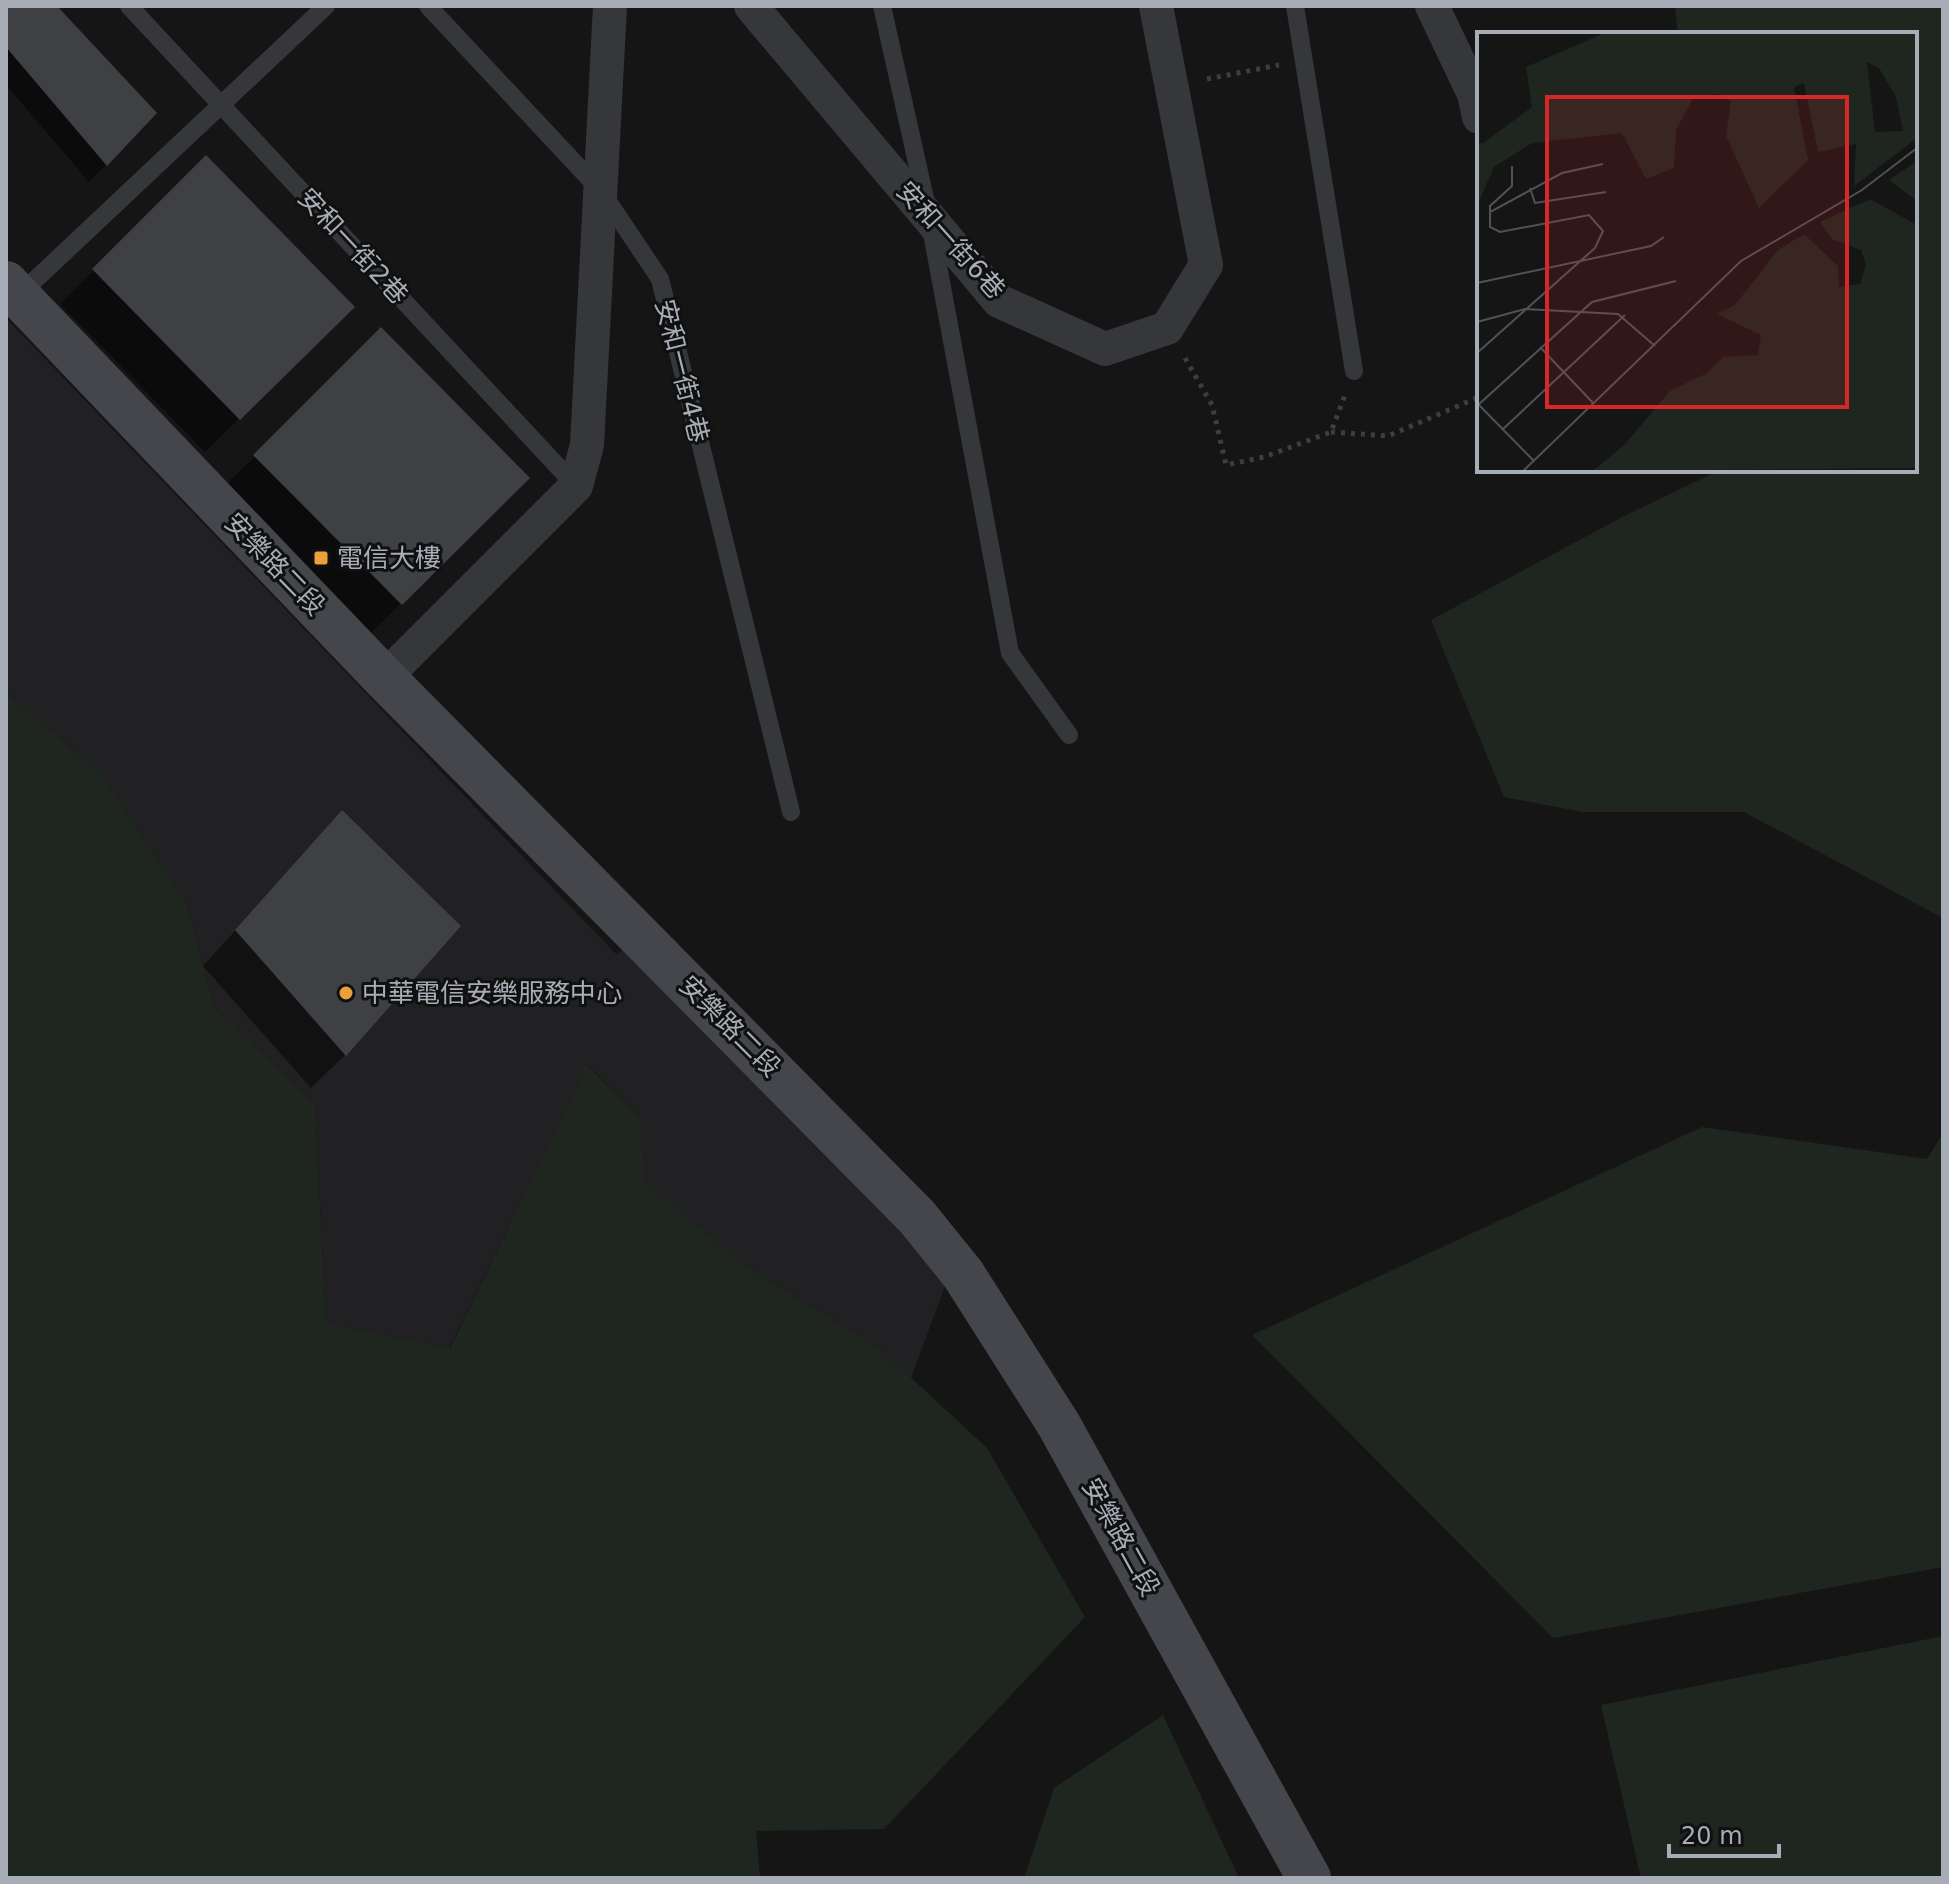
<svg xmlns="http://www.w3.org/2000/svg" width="1949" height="1884" viewBox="0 0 1949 1884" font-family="'DejaVu Sans','Noto Sans TC',sans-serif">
	<rect width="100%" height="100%" fill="#151516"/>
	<!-- built -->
	<path fill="#212123" d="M6,318l611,637 21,-21 313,336 -40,108 -33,-31 -134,-82 -102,-87 -1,-60 -53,-53 -139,283 -123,-25 -11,-218 -101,-98 -27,-103 -87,-131 -94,-81z"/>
	<!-- green -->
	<path fill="#1f261f" d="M1675,6h268v912l-199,-106h-161l-79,-15 -73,-177 193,-104 96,-46h195v-436h-237z
		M6,692l94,81 87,131 27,103 101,98 11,218 124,25 137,-283 54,53 2,60 101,87 134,82 109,101 98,169 -201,212 -128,2 4,47h-754z
		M1702,1127l225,32 16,-26v434l-390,71 -301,-303z
		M1943,1636v242h-302l-40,-173z
		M1163,1715l76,163h-215l30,-90z"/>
	<!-- shadow -->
	<path fill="#0007" d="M6,6h49l51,159 -17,17 -83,-97z
		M206,158l146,149 -147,145 -145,-148z
		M381,330l146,148 -160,159 -146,-147z
		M342,813l3,242 -34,33 -108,-122z"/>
	<!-- building -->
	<path fill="#3f4043" d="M6,6h51l100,107 -50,53 -101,-119z
		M206,155l149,152 -115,113 -148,-151z
		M381,327l149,151 -128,127 -149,-150z
		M342,810l119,116 -115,130 -111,-126z"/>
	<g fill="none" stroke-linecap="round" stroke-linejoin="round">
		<!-- path -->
		<path stroke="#3c3e42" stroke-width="5" stroke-dasharray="4 6" stroke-linecap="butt" d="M1207,79l72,-14
			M1185,358l27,47 14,60 38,-8 67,-25 14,-37
			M1331,432l57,4 91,-39"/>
		<!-- lane -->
		<path stroke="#36373b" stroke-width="18" d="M129,6l447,480
			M428,6l173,185 59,88 131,533
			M882,6l44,197
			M1295,6l59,365
			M931,228l79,425 59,82
			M18,296l308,-290"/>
		<!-- street -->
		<path stroke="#36373b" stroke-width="34" d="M751,6l248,295 106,48 62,-21 39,-63 -50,-259
			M1432,6l42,88 5,23
			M384,678l192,-192 11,-41 23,-439"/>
		<!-- secondary -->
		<path stroke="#44464b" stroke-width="44" d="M6,283l378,395 533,539 46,57 96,151 250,453"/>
	</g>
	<!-- markers -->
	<g fill="#eaa139" stroke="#101011" stroke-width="3">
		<rect x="313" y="550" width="16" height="16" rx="4"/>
		<circle cx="346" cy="993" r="8"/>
	</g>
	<g text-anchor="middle" stroke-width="6" stroke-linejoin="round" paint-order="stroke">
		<!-- street labels -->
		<g font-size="26" fill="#a7adb6" stroke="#101011">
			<text transform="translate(951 240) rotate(48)" y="9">安和一街6巷</text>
			<text transform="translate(353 246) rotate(47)" y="9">安和一街2巷</text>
			<text transform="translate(682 371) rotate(76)" y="9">安和一街4巷</text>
			<text transform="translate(275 564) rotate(46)" y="9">安樂路二段</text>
			<text transform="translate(730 1026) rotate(45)" y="9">安樂路二段</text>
			<text transform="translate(1121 1537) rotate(61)" y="9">安樂路二段</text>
		</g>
		<!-- poi labels -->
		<g font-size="26" fill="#a7adb6" stroke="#101011" text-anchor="start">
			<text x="337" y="567">電信大樓</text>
			<text x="362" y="1002">中華電信安樂服務中心</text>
		</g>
	</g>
	<!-- overview -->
	<g transform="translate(1477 32)">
		<rect width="440" height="440" fill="#151516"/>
		<path d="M440,1v105l-63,48 2,-42 -38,8 -14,-69 -10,4 14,73 -49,48 -33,-72 5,-35 -11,-7 -26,3 -18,33 -2,38 -28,11 -24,-46 -90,10 -38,24 -17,39v-63h6l49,-36 -6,-40 76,-33zM390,30l12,6 17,29 7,34 -28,1zM440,129v40l-28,-21zM393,167l47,26v243l-324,3 32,-27 45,-53 37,-18 16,-16 35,-2 3,-20 -44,-21 18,-9 43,-55 26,-16 34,32 1,21 21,-3 6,-19 -5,-15 -29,-11 -12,-17z" fill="#1f261f" fill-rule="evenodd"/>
		<path fill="none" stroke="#4f5256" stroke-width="2" d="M53,156l5,15 71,-11M13,180v-6l22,-20v-20M0,251l174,-37 13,-9M0,290l48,-13 93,5 37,32M63,315l54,57M0,321l118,-105 8,-17 -14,-16 -89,17 -10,-5v-15l72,-39 41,-9M0,371l57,58M1,373l114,-103 84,-21M26,397l122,-114M46,439l218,-210 121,-71 55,-42"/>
		<path fill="#d62828" fill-opacity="0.15" stroke="#d62828" stroke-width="4" d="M70,65h300v310h-300z"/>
		<rect width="440" height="440" fill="none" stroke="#a7adb6" stroke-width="4"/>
	</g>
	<!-- border -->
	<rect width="1949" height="1884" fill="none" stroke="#a7adb6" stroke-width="16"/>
	<!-- scale -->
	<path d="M1669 1844v12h110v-12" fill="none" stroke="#a7adb6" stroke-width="4"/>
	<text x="1681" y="1844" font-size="24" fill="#a7adb6" stroke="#101011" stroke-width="6" paint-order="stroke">20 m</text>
</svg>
